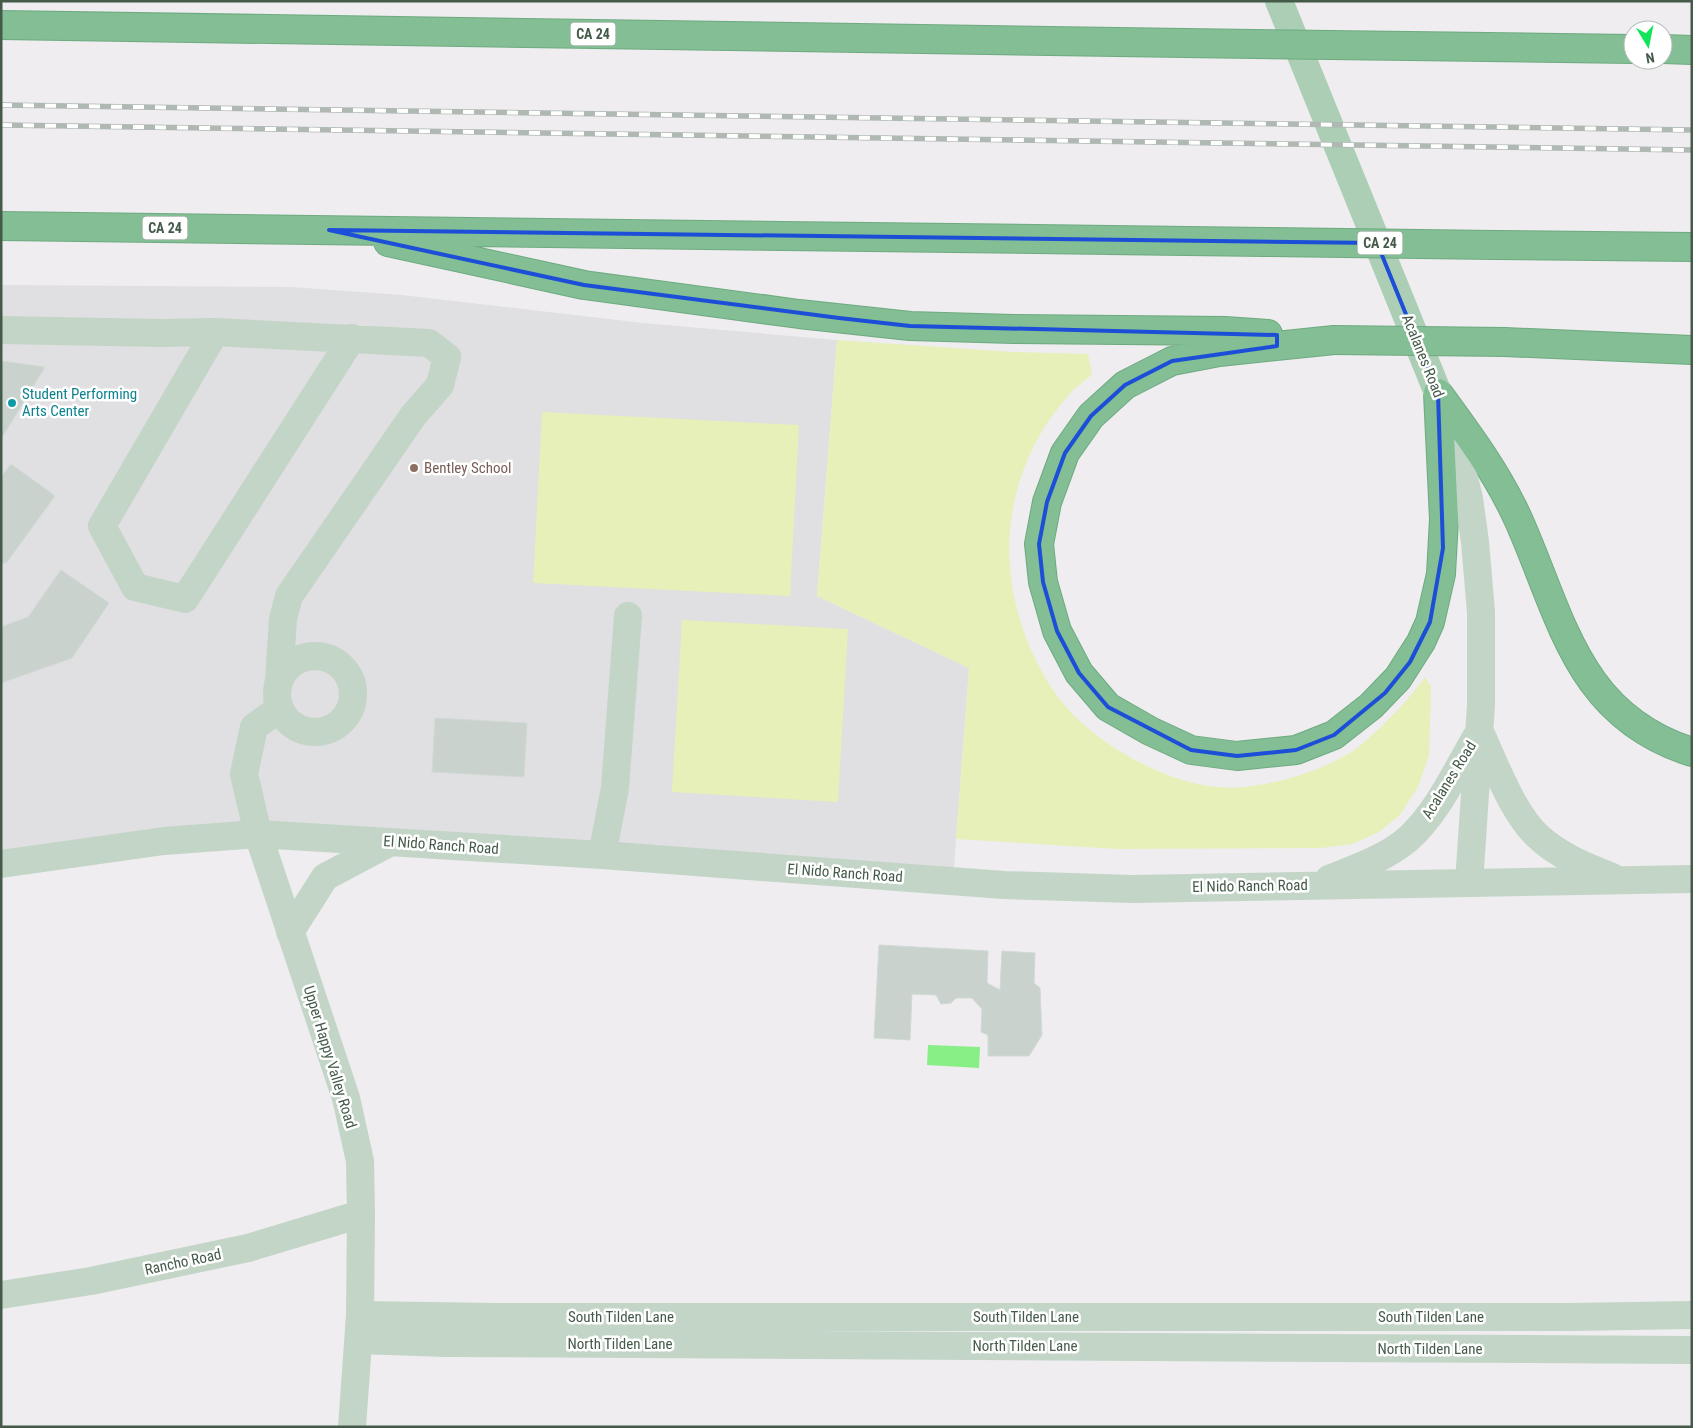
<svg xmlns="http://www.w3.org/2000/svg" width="1693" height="1428" viewBox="0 0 1693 1428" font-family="'Roboto Condensed',sans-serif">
	<rect width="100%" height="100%" fill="#efedf0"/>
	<!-- education -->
	<path fill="#e0dfe1" d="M1,285l290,2 111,8 241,28 194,17 -20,256 152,72 -16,212 -695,-46 -257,30z"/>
	<!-- green -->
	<path fill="#e7f0b9" d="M837,340l176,12 75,2 4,21c-8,6 -18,13 -24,21 -75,85 -76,201 -15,294 35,53 127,105 191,97 37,-4 77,-16 109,-36 6,-4 12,-10 18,-15 20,-18 38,-37 54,-59l6,10 -2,69 -11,31 -18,28 -21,17 -27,12 -31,4 -203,1 -162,-10 13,-171 -152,-72z
		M542,412l257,13 -9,171 -257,-13z
		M682,620l166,9 -10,173 -166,-10z"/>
	<!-- water -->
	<path fill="#87ef85" d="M928,1045l52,2 -1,21 -52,-3z"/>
	<!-- building -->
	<path fill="#cad2ce" stroke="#d1d9d5" d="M1,361l44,6 -44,72z
		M11,464l44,32 -48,66 -6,2v-87z
		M61,570l48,33 -37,55 -71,25v-56l27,-10z
		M435,718l92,5 -3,54 -92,-5z
		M879,945l109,6 -1,32 13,7 2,-39 33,2 -1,30 6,5 2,47 -13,21h-41v-21l-7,-3 1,-23 -10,-11h-16l-5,5 -10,1 -5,-9 -24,-1 -2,46 -36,-2z"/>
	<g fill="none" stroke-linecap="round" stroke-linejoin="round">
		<defs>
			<path id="highway" d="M1,25l1184,18
				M1409,46l224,3
				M1663,49l29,1
				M1,226l1264,16
				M388,242l196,43 215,29 111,12 103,3 212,2 43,3
				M1495,245l197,2
				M1334,340l-115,12 -47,9 -47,24 -34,31 -26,37 -18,49 -8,42 4,38 14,49 22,42 29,34 42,24 41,19 46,6 59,-6 38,-15 37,-29 27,-28 23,-36 9,-20 11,-48 3,-55 -6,-126
				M1505,342l187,8
				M1438,393c30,41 60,81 81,128 43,97 58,195 173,231"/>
		</defs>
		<!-- highway casing -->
		<use href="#highway" stroke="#6eaa80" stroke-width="30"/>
		<!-- minor -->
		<path stroke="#c3d5c7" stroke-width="28" d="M1,330l160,3 54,-1
			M1442,406l16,49 11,43 6,44 6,70v93l-12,178
			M277 694a38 38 0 1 1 76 0a38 38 0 1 1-76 0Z
			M279,680l4,-61 6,-23 124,-180 27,-31 7,-28 -18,-14 -214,-11 -113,194 33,61 50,12 167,-261
			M279,709l-25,18 -10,47 14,60 88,264 14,63 1,53 -1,101 -8,112
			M1480,732c15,32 34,85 61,107 20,18 47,28 71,38
			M602,855l13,-67 13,-172
			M1,864l163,-23 94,-7 344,21 402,30 129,4 559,-10
			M1329,879c27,-11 57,-21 79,-40 30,-27 48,-68 68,-102
			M290,932l35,-55 66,-35
			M1,1295l90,-14 157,-33 113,-34
			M360,1315l136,2h1074l122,-2
			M359,1340l87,3 1246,7"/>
		<!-- major -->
		<path stroke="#acceb5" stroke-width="28" d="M1279,1l159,392"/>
		<!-- highway -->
		<use href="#highway" stroke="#83be94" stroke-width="28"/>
		<defs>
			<path id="rail" d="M1,105l1691,25
				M1,125l1691,25"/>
		</defs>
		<!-- rail casing -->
		<use href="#rail" stroke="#afb8b3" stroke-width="5.5"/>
		<!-- rail -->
		<use href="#rail" stroke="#fff" stroke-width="4" stroke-dasharray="11" stroke-linecap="butt"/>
		<defs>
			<path id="highway-bridge" d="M1185,43l224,3
				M1265,242l230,3
				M1334,340l171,2"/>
		</defs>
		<!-- highway-bridge casing -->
		<use href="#highway-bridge" stroke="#6eaa80" stroke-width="30" stroke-linecap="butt"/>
		<!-- highway-bridge -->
		<use href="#highway-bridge" stroke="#83be94" stroke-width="28"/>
	</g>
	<!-- marked area -->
	<path fill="none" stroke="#1d4ed8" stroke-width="4" stroke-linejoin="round" d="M329,230l1048,13 61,150 5,155 -13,74 -20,40 -25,31 -51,42 -38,15 -59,6 -46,-6 -83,-43 -29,-34 -22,-42 -14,-49 -4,-38 8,-42 18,-49 26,-37 34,-31 47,-24 105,-15v-11l-367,-9 -71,-8 -255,-33z"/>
	<!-- markers -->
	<circle fill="#0f9aa8" stroke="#fff" stroke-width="2" cx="12" cy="403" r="5"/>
	<circle fill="#8d6e63" stroke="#fff" stroke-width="2" cx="414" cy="468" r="5"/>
	<g text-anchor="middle" stroke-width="5" stroke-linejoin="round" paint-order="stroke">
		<!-- shield labels -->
		<g fill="#fff" stroke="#7d8c80" stroke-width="1">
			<rect x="570.5" y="22.5" width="45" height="23" rx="4"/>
			<rect x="142.5" y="216.5" width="45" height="23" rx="4"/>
			<rect x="1357.5" y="231.5" width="45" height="23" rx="4"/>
		</g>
		<g font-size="14" font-weight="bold" fill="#455b4a">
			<text x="593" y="39">CA 24</text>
			<text x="165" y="233">CA 24</text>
			<text x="1380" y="248">CA 24</text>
		</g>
		<!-- street labels -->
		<g font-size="15" fill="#455b4a" stroke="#fff">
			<text transform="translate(1423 356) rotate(68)" y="5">Acalanes Road</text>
			<text transform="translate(1449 780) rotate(-58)" y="5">Acalanes Road</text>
			<text transform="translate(441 845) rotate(4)" y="5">El Nido Ranch Road</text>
			<text transform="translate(845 873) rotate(4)" y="5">El Nido Ranch Road</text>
			<text transform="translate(1250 886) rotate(-1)" y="5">El Nido Ranch Road</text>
			<text transform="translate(330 1057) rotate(73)" y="5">Upper Happy Valley Road</text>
			<text transform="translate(183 1262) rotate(-12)" y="5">Rancho Road</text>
			<text x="621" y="1322">South Tilden Lane</text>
			<text x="1026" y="1322">South Tilden Lane</text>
			<text x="1431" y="1322">South Tilden Lane</text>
			<text x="620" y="1349">North Tilden Lane</text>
			<text x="1025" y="1351">North Tilden Lane</text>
			<text x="1430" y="1354">North Tilden Lane</text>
		</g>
		<!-- culture labels -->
		<g font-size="15" fill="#0d838f" stroke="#fff" text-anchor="start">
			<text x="22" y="399">Student Performing<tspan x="22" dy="17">Arts Center</tspan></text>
		</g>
		<!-- education labels -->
		<g font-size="15" fill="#785e54" stroke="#fff" text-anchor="start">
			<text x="424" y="473">Bentley School</text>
		</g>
	</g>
	<!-- border -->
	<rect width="1693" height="1428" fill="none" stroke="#455b4a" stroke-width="5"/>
	<!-- north arrow -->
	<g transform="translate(1648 45) rotate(170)"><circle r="24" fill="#ffffff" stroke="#b5bdb7"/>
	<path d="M0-4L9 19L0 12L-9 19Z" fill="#12e559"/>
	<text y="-8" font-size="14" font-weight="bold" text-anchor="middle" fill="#455b4a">N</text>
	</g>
</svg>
